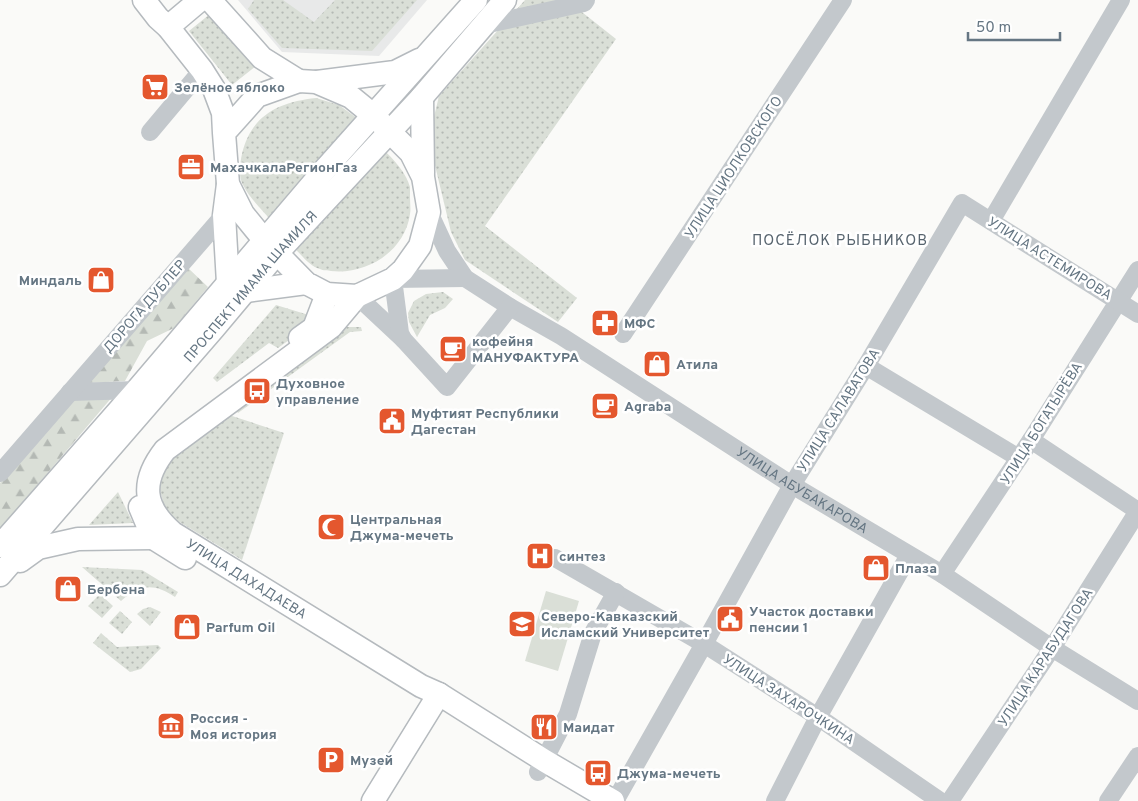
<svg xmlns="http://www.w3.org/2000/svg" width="1138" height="801" viewBox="0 0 1138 801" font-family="Overpass,sans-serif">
	<defs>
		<pattern id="grass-dots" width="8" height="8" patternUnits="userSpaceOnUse" patternTransform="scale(1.25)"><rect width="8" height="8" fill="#dadfd7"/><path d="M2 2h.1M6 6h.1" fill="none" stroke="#b4b9b4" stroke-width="1.8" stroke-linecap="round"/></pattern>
		<pattern id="forest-firs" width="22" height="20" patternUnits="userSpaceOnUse" patternTransform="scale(1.25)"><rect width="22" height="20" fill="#dadfd7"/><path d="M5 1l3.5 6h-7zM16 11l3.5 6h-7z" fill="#b4b9b4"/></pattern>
	</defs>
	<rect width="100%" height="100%" fill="#fafaf8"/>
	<!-- built -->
	<path fill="#e8e9e9" d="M238,0h189l-48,56 -97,-4z"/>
	<!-- grass -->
	<path fill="url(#grass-dots)" d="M254,0h29l31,22 21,-22h82l-45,51 -90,-3 -34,-39z
		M525,0h52l-4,5 43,34 -131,187 92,72 -19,24 -93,-62 -14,-28 -19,-79v-28l7,-29z
		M210,14l46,52 -24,19 -43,-54z
		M316,98l23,7 19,14 -89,99c-9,-10 -20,-21 -26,-33 -5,-9 -3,-22 -1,-31 9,-39 37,-52 74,-56z
		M383,149c10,10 23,23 27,38 0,3 0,8 0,11 0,5 1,11 0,16 -5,37 -43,61 -79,57 -3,-1 -8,0 -11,-2 -11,-3 -19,-15 -27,-22z
		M443,292l10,7 -8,9 -15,7 -13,22 -8,-15 -1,-9 6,-12 12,-7z
		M276,305l36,11 -5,11 -29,21 -9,-5 -52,39 -4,-4z
		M346,327h15l1,4 -12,1 -112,81 -3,-4z
		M229,415l55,18 -42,127 -64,-39 -13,-12 -5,-19 1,-15 6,-15z
		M118,492l15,31 -44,2z
		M82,567l60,3 36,22 -3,5c-21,-14 -35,-13 -54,4z
		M100,594l13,12 -11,12 -14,-12z
		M150,607l11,5 -11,14 -13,-12 6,-5z
		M120,611l12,11 -10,12 -13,-11z
		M101,633l16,14 41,-2 3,3 -20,21 -11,3 -37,-29z"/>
	<!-- forest -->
	<path fill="url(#forest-firs)" d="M187,267l21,20 -34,41 -27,13 -22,40 -38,2z
		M113,396l-113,133v-46l74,-85z"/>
	<!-- pitch -->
	<path fill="#dadfd7" d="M546,591l33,10 -21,70 -33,-10z"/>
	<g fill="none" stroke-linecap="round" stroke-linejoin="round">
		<defs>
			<g id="major">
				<path d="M144,0l14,18 10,9 34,43 12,19 9,24 1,20 4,51 15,30 22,27 41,42 21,11 30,2 36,-17 10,-9 17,-24 9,-34 -6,-35 -12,-24 -38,-38 -22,-18 -35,-15 -17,-1 -42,15 -33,37"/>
				<path d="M210,0l52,58 37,23"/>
				<path d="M168,27l32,-27"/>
				<path d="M317,82l78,-10 24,-12"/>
				<path d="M422,97l1,76"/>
				<path d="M228,184l-4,31 4,68"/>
				<path d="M246,291l60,-8"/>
				<path id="s2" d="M357,296l-26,31 -166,123c-25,32 -22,57 8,83l248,153 18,8 106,67 68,40"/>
				<path d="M300,338l14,-10 13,-34"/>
				<path d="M140,507l13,31 32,20"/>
				<path d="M0,546l137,-156 190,-223 149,-167"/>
				<path d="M20,561l18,-13 40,-9 75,-1"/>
				<path id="s3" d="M0,575l214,-247 63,-75 145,-156 83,-97"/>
				<path d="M373,801l66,-107"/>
			</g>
		</defs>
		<!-- major casing -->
		<use href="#major" stroke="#b5babe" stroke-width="25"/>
		<!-- minor -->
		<g stroke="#c3c8cc" stroke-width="18">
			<path d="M484,25l100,-22 2,-3"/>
			<path d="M150,132l52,-62"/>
			<path id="s1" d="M429,212l18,39 18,27 45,29 51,29 231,149 150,89 110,74 86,53"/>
			<path d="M991,221l130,-221"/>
			<path d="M357,296l46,43 44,48 63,-80"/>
			<path d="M623,334l220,-334"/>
			<path d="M403,339l-3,-6 -7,-54 72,-1"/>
			<path d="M866,366l153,92"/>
			<path d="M70,392l67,-2"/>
			<path d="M1031,440l107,71"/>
			<path d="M0,473l224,-258"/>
			<path d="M555,558l149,86 114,73 122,84"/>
			<path d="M942,574l89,-134 107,-170"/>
			<path d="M538,772l30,-58 25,-81 23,-41"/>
			<path d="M615,801l89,-157 88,-159 74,-119 96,-163 176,111"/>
			<path d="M775,801l43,-84 91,-162"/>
			<path d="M950,801l102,-153 86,-137"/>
			<path d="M1108,801l30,-45"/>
		</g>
		<!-- major -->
		<use href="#major" stroke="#fff" stroke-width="22"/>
	</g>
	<!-- icons -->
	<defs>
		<symbol id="supermarket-square" viewBox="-11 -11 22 22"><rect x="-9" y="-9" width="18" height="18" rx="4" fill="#e4572e" stroke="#fff"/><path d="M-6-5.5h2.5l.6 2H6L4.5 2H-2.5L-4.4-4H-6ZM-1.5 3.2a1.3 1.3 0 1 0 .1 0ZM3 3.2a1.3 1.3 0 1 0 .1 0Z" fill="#fff"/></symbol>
		<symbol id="office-square" viewBox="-11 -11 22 22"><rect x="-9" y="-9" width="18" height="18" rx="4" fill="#e4572e" stroke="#fff"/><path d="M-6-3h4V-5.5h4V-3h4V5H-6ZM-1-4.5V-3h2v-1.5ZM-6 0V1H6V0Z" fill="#fff"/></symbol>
		<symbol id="shop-square" viewBox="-11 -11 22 22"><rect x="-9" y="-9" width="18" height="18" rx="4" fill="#e4572e" stroke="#fff"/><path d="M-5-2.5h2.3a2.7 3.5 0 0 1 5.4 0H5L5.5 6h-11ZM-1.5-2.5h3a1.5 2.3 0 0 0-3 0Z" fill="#fff"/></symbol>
		<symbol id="pharmacy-square" viewBox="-11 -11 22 22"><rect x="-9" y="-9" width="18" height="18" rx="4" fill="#e4572e" stroke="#fff"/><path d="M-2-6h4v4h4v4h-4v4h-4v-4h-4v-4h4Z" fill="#fff"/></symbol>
		<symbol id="cafe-square" viewBox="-11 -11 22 22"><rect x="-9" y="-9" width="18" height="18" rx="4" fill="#e4572e" stroke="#fff"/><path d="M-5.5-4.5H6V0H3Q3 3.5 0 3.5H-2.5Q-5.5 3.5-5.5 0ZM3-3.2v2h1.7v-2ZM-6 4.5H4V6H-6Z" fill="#fff"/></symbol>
		<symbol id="bus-square" viewBox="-11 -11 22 22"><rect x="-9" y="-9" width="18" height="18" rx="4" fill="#e4572e" stroke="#fff"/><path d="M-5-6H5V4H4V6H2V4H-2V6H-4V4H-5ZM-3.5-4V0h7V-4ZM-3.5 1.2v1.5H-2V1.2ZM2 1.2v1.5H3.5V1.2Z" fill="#fff"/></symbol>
		<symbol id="civic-square" viewBox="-11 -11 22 22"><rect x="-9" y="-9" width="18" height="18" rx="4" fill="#e4572e" stroke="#fff"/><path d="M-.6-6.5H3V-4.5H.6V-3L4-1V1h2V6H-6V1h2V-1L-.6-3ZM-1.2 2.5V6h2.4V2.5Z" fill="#fff"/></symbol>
		<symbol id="mosque-square" viewBox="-11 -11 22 22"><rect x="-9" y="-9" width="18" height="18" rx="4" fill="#e4572e" stroke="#fff"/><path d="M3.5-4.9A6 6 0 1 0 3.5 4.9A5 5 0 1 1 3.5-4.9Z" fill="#fff"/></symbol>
		<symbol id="hospital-square" viewBox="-11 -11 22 22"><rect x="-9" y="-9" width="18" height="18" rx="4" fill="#e4572e" stroke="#fff"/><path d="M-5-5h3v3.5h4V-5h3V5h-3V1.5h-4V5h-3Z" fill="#fff"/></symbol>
		<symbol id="university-square" viewBox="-11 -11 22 22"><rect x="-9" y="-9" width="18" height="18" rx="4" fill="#e4572e" stroke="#fff"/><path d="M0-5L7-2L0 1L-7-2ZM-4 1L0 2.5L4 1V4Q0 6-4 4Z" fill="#fff"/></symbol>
		<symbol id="museum-square" viewBox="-11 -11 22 22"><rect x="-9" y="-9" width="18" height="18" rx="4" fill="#e4572e" stroke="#fff"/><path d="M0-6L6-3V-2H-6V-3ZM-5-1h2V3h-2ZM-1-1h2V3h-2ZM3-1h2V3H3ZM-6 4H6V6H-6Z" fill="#fff"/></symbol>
		<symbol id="restaurant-square" viewBox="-11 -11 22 22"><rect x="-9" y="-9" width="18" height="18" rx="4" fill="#e4572e" stroke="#fff"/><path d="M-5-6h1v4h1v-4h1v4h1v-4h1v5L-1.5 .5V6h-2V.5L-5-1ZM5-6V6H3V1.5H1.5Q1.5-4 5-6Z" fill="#fff"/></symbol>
		<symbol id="parking-square" viewBox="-11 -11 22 22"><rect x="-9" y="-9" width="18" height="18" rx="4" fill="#e4572e" stroke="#fff"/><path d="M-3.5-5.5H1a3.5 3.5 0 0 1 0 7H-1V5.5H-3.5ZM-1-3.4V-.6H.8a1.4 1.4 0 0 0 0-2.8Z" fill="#fff"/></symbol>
	</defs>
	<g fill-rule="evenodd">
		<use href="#supermarket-square" x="139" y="71" width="32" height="32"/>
		<use href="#office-square" x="175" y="151" width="32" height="32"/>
		<use href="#shop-square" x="85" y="264" width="32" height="32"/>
		<use href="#pharmacy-square" x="589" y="307" width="32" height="32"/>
		<use href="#cafe-square" x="437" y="333" width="32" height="32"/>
		<use href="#shop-square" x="641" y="348" width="32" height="32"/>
		<use href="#bus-square" x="241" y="375" width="32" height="32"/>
		<use href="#cafe-square" x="589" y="390" width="32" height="32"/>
		<use href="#civic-square" x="376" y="405" width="32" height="32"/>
		<use href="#mosque-square" x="315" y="511" width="32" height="32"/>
		<use href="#hospital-square" x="524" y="540" width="32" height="32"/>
		<use href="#shop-square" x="860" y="552" width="32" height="32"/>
		<use href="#shop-square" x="52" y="573" width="32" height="32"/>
		<use href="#civic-square" x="714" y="603" width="32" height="32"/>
		<use href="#university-square" x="506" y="608" width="32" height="32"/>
		<use href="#shop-square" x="171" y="611" width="32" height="32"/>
		<use href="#museum-square" x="155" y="710" width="32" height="32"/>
		<use href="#restaurant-square" x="528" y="711" width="32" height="32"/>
		<use href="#parking-square" x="315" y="744" width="32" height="32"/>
		<use href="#bus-square" x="582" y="757" width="32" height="32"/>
	</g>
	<g text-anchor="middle" stroke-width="5" stroke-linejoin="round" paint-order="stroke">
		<!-- poi labels -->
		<g font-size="14" font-weight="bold" fill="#657683" stroke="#fff" text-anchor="start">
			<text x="174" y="92">Зелёное яблоко</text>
			<text x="210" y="172">МахачкалаРегионГаз</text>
			<text x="82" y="285" text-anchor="end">Миндаль</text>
			<text x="624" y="328">МФС</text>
			<text x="472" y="346">кофейня<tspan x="472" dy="16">МАНУФАКТУРА</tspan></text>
			<text x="676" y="369">Атила</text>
			<text x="276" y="388">Духовное<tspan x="276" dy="16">управление</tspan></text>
			<text x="624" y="411">Agraba</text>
			<text x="411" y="418">Муфтият Республики<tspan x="411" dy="16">Дагестан</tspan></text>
			<text x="350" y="524">Центральная<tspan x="350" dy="16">Джума-мечеть</tspan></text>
			<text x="559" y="561">синтез</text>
			<text x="895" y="573">Плаза</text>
			<text x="87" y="594">Бербена</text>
			<text x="749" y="616">Участок доставки<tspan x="749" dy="16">пенсии 1</tspan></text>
			<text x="541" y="621">Северо-Кавказский<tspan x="541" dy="16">Исламский Университет</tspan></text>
			<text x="206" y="632">Parfum Oil</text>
			<text x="190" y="723">Россия -<tspan x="190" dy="16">Моя история</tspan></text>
			<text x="563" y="732">Маидат</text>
			<text x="350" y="765">Музей</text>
			<text x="617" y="778">Джума-мечеть</text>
		</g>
		<!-- street labels -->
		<g font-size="14" fill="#657683" stroke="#fff">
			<text transform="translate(733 167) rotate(-57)" y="5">УЛИЦА ЦИОЛКОВСКОГО</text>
			<text transform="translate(1050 258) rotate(32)" y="5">УЛИЦА АСТЕМИРОВА</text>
			<text dy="5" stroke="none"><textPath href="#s3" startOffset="382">ПРОСПЕКТ ИМАМА ШАМИЛЯ</textPath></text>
			<text transform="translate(144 306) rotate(-49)" y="5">ДОРОГА ДУБЛЕР</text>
			<text transform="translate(838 410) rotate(-58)" y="5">УЛИЦА САЛАВАТОВА</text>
			<text transform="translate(1041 423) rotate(-58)" y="5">УЛИЦА БОГАТЫРЁВА</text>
			<text dy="5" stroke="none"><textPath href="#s1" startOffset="474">УЛИЦА АБУБАКАРОВА</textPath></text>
			<text dy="5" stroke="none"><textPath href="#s2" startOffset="429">УЛИЦА ДАХАДАЕВА</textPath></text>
			<text transform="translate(1045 657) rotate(-57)" y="5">УЛИЦА КАРАБУДАГОВА</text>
			<text transform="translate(789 699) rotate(33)" y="5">УЛИЦА ЗАХАРОЧКИНА</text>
		</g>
		<!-- neighbourhood labels -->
		<g font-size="15" letter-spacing="1" fill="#57646e" stroke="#fff">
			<text x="840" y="245">ПОСЁЛОК РЫБНИКОВ</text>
		</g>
	</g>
	<!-- scale -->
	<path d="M968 32v8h92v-8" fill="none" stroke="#657683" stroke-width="2.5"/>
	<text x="976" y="32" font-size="15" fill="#657683" stroke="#ffffff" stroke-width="4" paint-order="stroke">50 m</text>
</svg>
